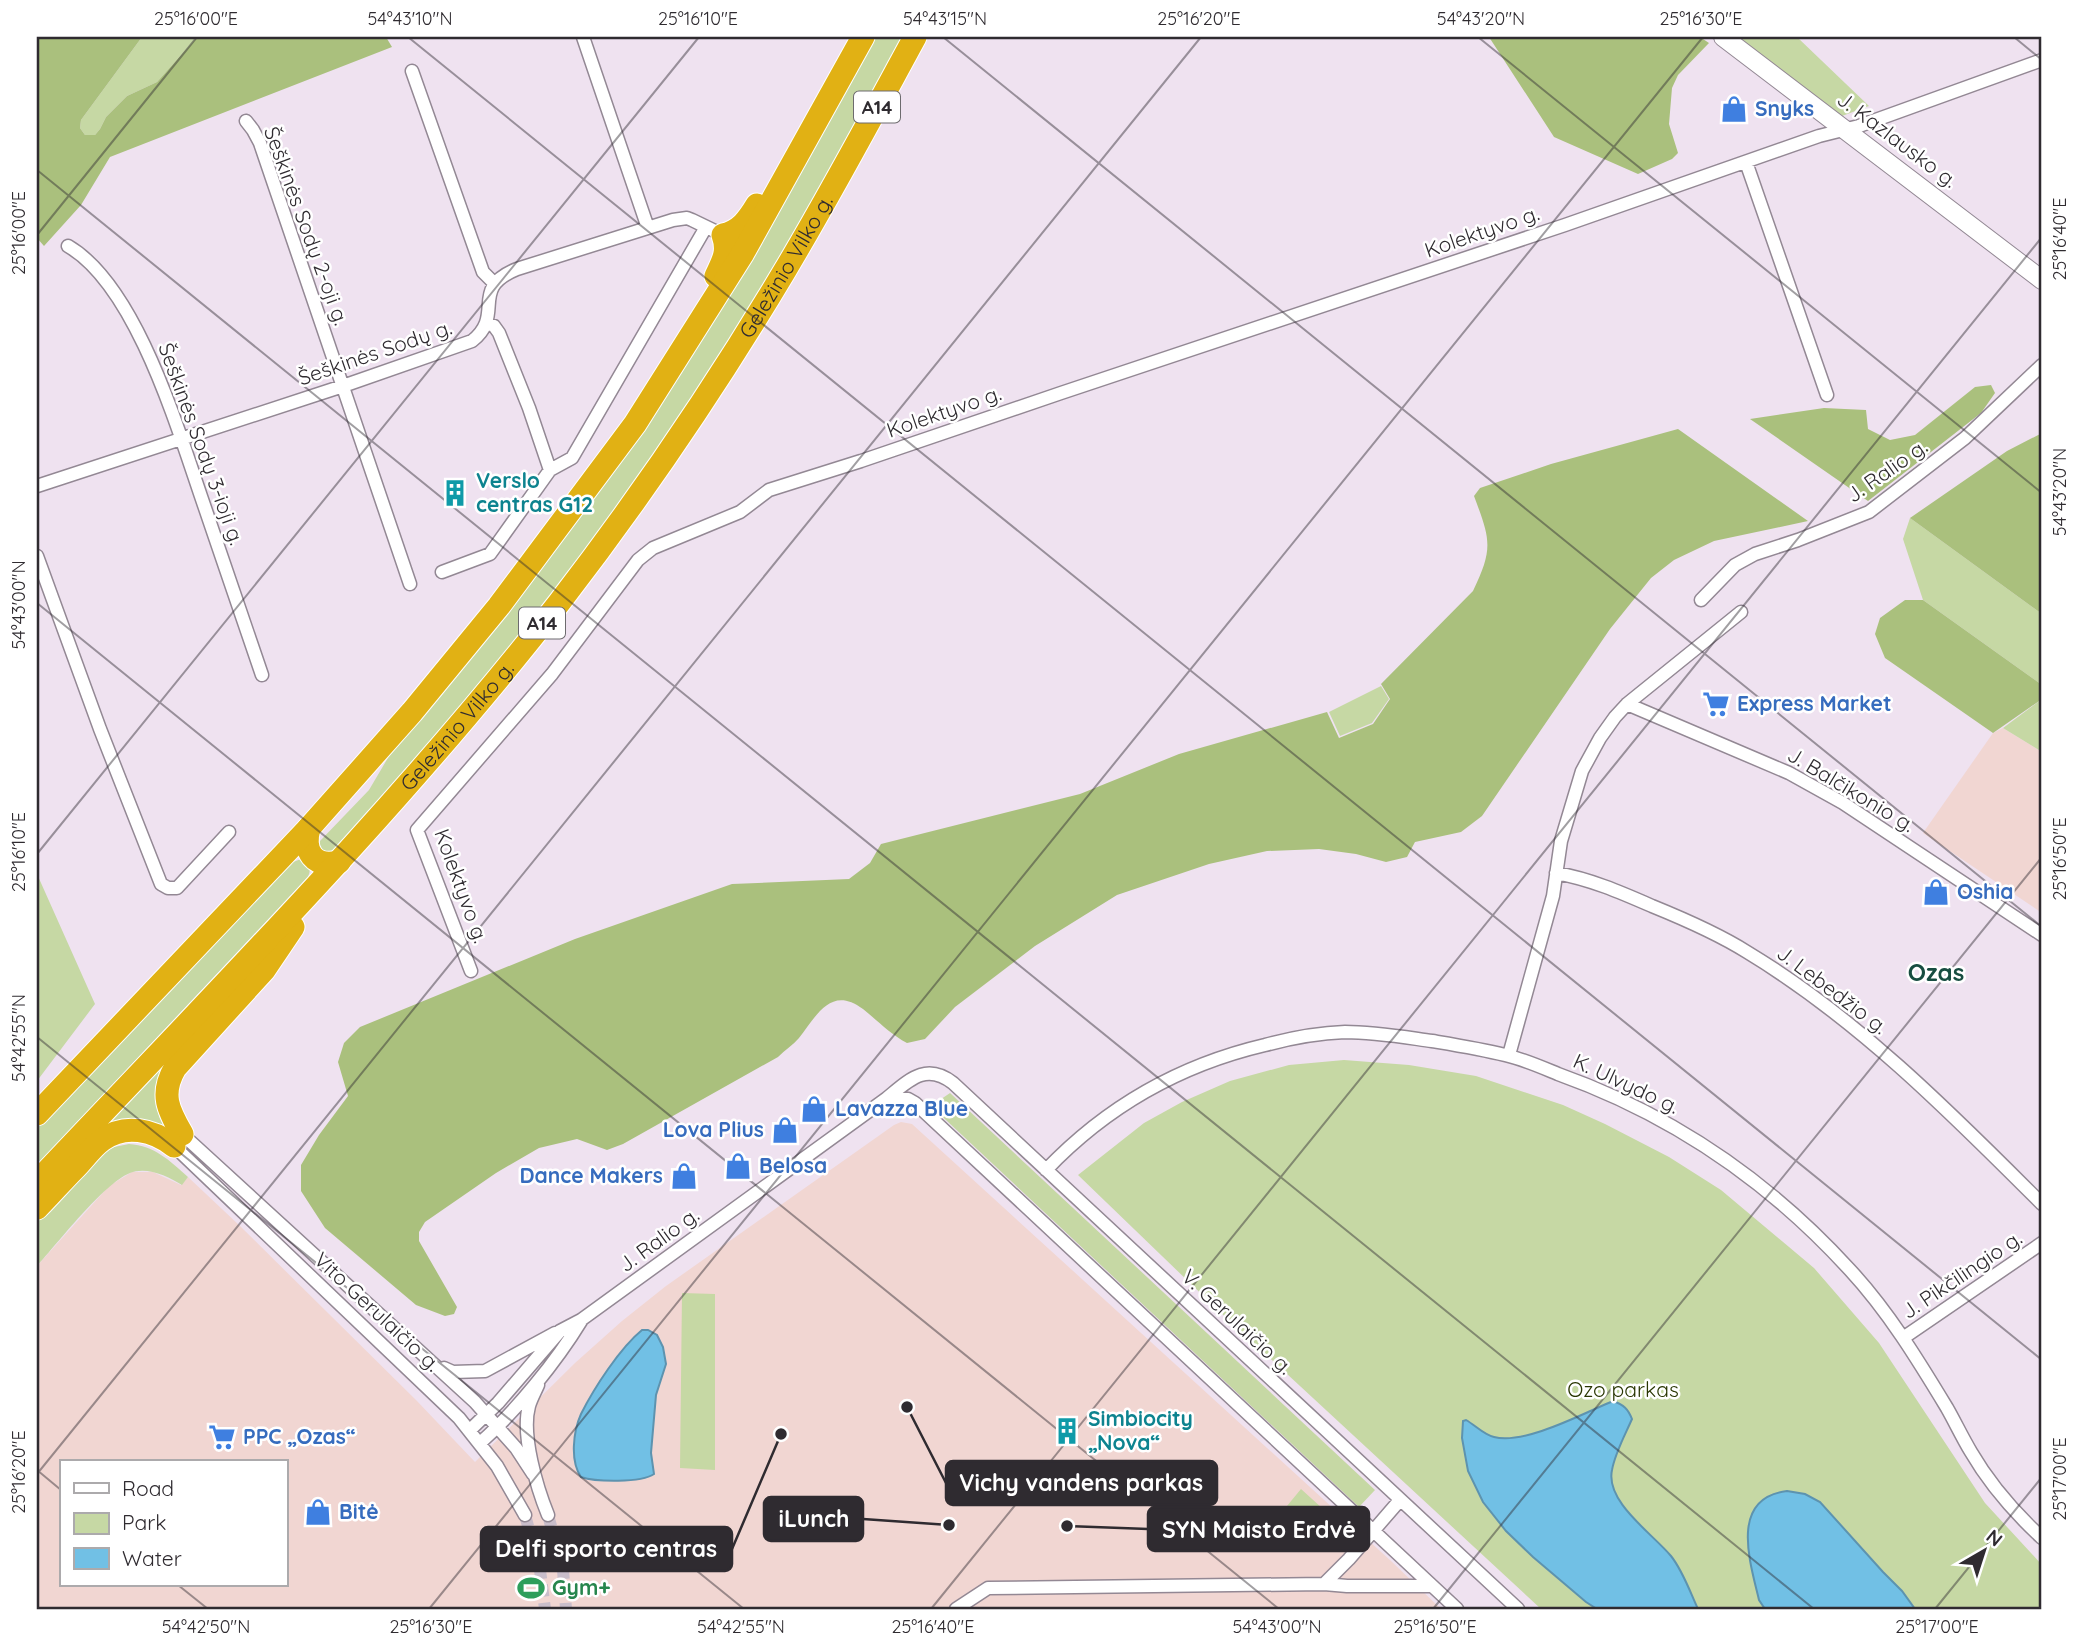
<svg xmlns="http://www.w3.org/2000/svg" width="2079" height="1646" viewBox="0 0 2079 1646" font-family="Quicksand,sans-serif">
	<rect width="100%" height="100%" fill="#efe2f0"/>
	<!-- commercial -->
	<path fill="#f1d6d2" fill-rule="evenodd" d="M2003,728l39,24v161l-119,-80 70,-100z
		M901,1122l11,2 479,437 50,48h-1404v-343l72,-80 23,-14h21l28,13 7,-8 52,49 177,175 58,61 100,-99 47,-42 44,-35 228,-161zM61,1462h224v123h-224z"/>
	<!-- green -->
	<path fill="#c6d8a4" d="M142,37h55l-40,45 -30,14 -21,21 -6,12 -5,6h-10l-5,-7 1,-8z
		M876,37h29l-132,236 -64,101 -144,207 -88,108 -140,159 -8,4 -5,-1 -4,-4v-6l49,-51 23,-39 137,-165 109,-150 62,-93 58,-93z
		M1737,37h60l72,69 -27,10z
		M1910,518l132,96v71l-119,-85 -20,-61z
		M1381,686l8,13 -17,24 -32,13 -11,-24z
		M2042,699v53l-39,-24z
		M301,859c8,6 11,8 7,18l-271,288v-38l251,-263z
		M37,874l58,130 -58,77z
		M1344,1060l65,5 67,11 87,29 42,19 64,33 52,33 93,78 65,75 106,160 57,62v44h-501l-323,-299 -140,-135 66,-52 38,-21 48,-21 59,-16z
		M163,1066c-9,19 -10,40 0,59l-22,-4 -41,13z
		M950,1093l425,397 -16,17 -428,-401z
		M129,1144c26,2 40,16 59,33l-6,8c-14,-9 -36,-19 -52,-12 -27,11 -72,70 -93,93v-46l65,-67 12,-6z
		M682,1293l33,1v176l-35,-2z
		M1301,1489l21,19 -28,28 -24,-1 -2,-6z"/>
	<!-- forest -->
	<path fill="#aac07d" d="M37,37h105l-61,83 -1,8 5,7h10l5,-6 6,-12 21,-21 30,-14 40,-45h189l6,10 -282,110 -29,48 -37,41 -7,-8z
		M1489,37h211l9,6 -31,32 -6,13 -3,36 9,29 -6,6 -34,15 -84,-37z
		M1991,385l4,8 -14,20 -113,88 -118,-82 74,-11 42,2 2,19 22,11 25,-5 60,-48z
		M1678,429l130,92 -94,20 -40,19 -23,18 -41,51 -128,187 -21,16 -46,10 -8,15 -21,5 -30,-8 -37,-5 -52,2 -58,13 -92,31 -82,51 -80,61 -30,32 -18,4c-17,-9 -29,-22 -44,-34 -32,-24 -46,6 -64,29 -6,7 -14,12 -21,19l-155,87 -16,6 -30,-11 -38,9 -43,25 -71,49 -6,10v9l38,66 -3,7 -9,2 -29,-11 -91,-77 -24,-37v-26l18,-30 29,-39 -10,-34 6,-19 16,-16 215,-88 157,-55 117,-5 21,-16 11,-19 199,-50 99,-40 148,-42 12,26 34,-14 17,-25 -9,-15 92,-93c21,-43 17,-52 1,-95l6,-8 71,-24z
		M2042,433v181l-132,-96 97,-67z
		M1905,600h18l119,85v14l-49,34 -108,-75 -10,-24 5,-16z"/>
	<!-- water -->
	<path fill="#71c0e5" stroke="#5d93af" stroke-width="2" d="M642,1330h6l9,5 6,12 3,17 -10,31 -5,58 3,21c-13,9 -58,8 -73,3 -11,-16 -8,-45 0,-63 13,-26 39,-66 61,-84z
		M1613,1401c11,4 15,8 19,18 -7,16 -17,34 -20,51 -7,32 41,64 59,86 12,15 19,36 27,53h-101l-11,-7 -53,-45 -27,-26 -23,-29 -15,-31 -6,-33 1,-17 3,-1c9,5 18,15 28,17 31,8 90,-24 119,-36z
		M1787,1491l18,3 15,8 63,70 19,19 13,18h-150l-6,-9c-9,-38 -30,-102 28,-109z"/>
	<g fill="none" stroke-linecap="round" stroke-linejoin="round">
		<!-- street-tunnel -->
		<path stroke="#c9bdca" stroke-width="12" stroke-dasharray="12 6" stroke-linecap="butt" d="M525,1515l15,55 5,39
			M548,1515l15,55 3,39"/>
		<defs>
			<path id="street" d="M583,37l65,191
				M412,71l71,201 11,11
				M246,121l7,9 7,13 150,441
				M1746,162l81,233
				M68,246c70,41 111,188 137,262 19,56 38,111 57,167
				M487,323l7,3 5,7 30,75 21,62
				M37,486l306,-100 129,-45c34,-27 -4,-52 45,-72l156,-49 14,-2 5,2 31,15
				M37,556l63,173 61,155 7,4h9l52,-56
				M442,572l48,-18 60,-84 22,-12 134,-231
				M1701,600l34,-35 20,-11 43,-14 71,-28 96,-74 77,-73
				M1627,704l162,69 54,30 199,132
				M1556,873c34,6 64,19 96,33 32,13 65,27 95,46 111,67 204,161 295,252
				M471,971l-54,-141 135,-156 86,-114 15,-12 87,-36 29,-22 92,-29 200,-68 504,-168 254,-89 40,-10 183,-66
				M1509,1055l44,-159 8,-55 21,-70 18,-33 15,-21 12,-13 114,-92
				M887,1098l21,1 7,4 542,506
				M182,1134l293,268 41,46 17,26
				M174,1146l285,272 38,48 28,49
				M1046,1170c60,-63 134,-105 219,-125 26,-7 53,-12 80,-13 29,0 58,5 87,9 24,4 49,8 73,14 18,4 36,12 53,19 115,41 210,106 292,196 38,41 68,90 97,138 8,14 15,29 24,44 18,31 44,61 71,86
				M1903,1338l139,-95
				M444,1368l9,4 32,-1 70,-38
				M538,1385c-3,7 -7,14 -9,21 -8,29 8,82 19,109
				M470,1430l28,-27 62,-72 21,-11 306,-222c22,-18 39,-36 66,-15l565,526
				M480,1443c36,-32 76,-81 101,-122
				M1324,1584l25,-25 51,-59
				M956,1609l32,-21 336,-4 23,2h85"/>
			<path id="secondary" d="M1723,37l319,243"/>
			<g id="highway">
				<path d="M716,276c7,-15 13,-24 7,-41 17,-4 25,-15 34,-30"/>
				<path d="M309,828c-6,23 4,40 30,34"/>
				<path d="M37,1114l272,-286 103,-116 87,-106 136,-182 108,-171 120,-216"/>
				<path d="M182,1134c-14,-24 -22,-40 -7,-66l89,-98 29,-43"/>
				<path id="s1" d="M37,1182c178,-189 362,-374 522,-579 81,-105 157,-217 225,-331 46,-77 88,-156 131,-235"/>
				<path d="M37,1208c13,-13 25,-27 38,-40 9,-9 17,-21 27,-28 23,-17 52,-10 72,6"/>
			</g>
		</defs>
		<!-- street casing -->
		<use href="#street" stroke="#938894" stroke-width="15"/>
		<!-- secondary casing -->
		<use href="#secondary" stroke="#938894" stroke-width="20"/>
		<!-- highway casing -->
		<use href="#highway" stroke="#fff" stroke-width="25"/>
		<!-- street -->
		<use href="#street" stroke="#fff" stroke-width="12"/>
		<!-- secondary -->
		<use href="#secondary" stroke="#fff" stroke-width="18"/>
		<!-- highway -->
		<use href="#highway" stroke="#e1b114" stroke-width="23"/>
	</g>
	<!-- ticks -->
	<path fill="none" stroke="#2f2b30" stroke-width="2" stroke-opacity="0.45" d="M408,37l1634,1323M943,37l1099,890M1478,37l564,456M2014,37l28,23M37,170l1777,1439M37,235l160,-198M37,603l1242,1006M37,854l662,-817M37,1037l707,572M37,1470l24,20M37,1474l1164,-1437M178,1585l30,24M429,1609l1274,-1572M931,1609l1111,-1372M1433,1609l609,-752M1935,1609l107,-132"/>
	<!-- icons -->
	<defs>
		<symbol id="shop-bare" viewBox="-9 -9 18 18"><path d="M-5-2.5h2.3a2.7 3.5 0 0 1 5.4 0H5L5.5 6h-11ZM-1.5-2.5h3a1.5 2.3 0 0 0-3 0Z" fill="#3f7fe0" stroke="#fff" stroke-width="2.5" paint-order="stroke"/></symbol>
		<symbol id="building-bare" viewBox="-9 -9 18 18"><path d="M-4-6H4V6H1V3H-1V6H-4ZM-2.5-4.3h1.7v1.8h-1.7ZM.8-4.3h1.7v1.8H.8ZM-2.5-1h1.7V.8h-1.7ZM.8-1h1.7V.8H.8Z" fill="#0f9aa8" stroke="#fff" stroke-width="2.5" paint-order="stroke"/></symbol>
		<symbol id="supermarket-bare" viewBox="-9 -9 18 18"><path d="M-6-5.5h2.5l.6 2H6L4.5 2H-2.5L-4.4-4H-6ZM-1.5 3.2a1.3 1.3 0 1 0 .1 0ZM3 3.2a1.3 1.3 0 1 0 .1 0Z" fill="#3f7fe0" stroke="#fff" stroke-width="2.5" paint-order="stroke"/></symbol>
		<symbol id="stadium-bare" viewBox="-9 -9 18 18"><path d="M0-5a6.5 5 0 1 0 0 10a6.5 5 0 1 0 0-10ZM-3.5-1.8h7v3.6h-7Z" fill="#2e9e5b" stroke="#fff" stroke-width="2.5" paint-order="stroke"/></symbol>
	</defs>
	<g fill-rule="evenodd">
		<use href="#shop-bare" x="1715" y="90" width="38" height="38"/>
		<use href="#building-bare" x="436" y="474" width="38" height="38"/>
		<use href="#supermarket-bare" x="1697" y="685" width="38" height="38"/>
		<use href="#shop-bare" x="1917" y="873" width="38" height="38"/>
		<use href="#shop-bare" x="795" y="1090" width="38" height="38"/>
		<use href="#shop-bare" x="766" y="1111" width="38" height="38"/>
		<use href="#shop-bare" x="719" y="1147" width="38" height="38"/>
		<use href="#shop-bare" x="665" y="1157" width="38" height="38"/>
		<use href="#building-bare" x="1048" y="1412" width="38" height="38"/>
		<use href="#supermarket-bare" x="203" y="1418" width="38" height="38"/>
		<use href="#shop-bare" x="299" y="1493" width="38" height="38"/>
		<use href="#stadium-bare" x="512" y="1569" width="38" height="38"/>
	</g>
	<g text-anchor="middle" stroke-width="5" stroke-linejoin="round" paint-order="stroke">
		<!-- shield labels -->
		<g fill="#fff" stroke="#6d6b6e" stroke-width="2">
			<rect x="854" y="91.5" width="46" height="31" rx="5"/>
			<rect x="519" y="607.5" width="46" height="31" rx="5"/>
		</g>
		<g font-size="19" font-weight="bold" fill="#2f2b30">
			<text x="877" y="114">A14</text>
			<text x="542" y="630">A14</text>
		</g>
		<!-- shop labels -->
		<g font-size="21" font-weight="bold" fill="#366cbe" stroke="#fff" text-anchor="start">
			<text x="1755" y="116">Snyks</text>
			<text x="1737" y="711">Express Market</text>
			<text x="1957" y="899">Oshia</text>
			<text x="835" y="1116">Lavazza Blue</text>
			<text x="764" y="1137" text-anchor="end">Lova Plius</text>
			<text x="759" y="1173">Belosa</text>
			<text x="663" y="1183" text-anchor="end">Dance Makers</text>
			<text x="243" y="1444">PPC „Ozas“</text>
			<text x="339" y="1519">Bitė</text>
		</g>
		<!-- street labels -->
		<g font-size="21" fill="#2f2b30" stroke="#fff">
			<text transform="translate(1897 140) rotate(37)" y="7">J. Kazlausko g.</text>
			<text transform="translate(306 226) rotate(70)" y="7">Šeškinės Sodų 2-oji g.</text>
			<text transform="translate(1482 232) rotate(-19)" y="7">Kolektyvo g.</text>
			<text dy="7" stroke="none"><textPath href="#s1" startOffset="1186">Geležinio Vilko g.</textPath></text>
			<text transform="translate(375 353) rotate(-19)" y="7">Šeškinės Sodų g.</text>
			<text transform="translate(944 412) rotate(-19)" y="7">Kolektyvo g.</text>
			<text transform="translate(201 444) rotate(70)" y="7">Šeškinės Sodų 3-ioji g.</text>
			<text transform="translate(1887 471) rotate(-35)" y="7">J. Ralio g.</text>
			<text dy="7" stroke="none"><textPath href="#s1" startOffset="620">Geležinio Vilko g.</textPath></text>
			<text transform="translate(1851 790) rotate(31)" y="7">J. Balčikonio g.</text>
			<text transform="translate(461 886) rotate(70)" y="7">Kolektyvo g.</text>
			<text transform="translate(1832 990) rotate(37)" y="7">J. Lebedžio g.</text>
			<text transform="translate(1626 1084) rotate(25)" y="7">K. Ulvydo g.</text>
			<text transform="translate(659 1240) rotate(-36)" y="7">J. Ralio g.</text>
			<text transform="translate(1962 1275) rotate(-34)" y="7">J. Pikčilingio g.</text>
			<text transform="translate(377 1312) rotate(43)" y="7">Vito Gerulaičio g.</text>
			<text transform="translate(1237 1322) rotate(43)" y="7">V. Gerulaičio g.</text>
		</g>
		<!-- culture labels -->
		<g font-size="21" font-weight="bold" fill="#0d838f" stroke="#fff" text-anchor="start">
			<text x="476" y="488">Verslo<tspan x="476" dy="24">centras G12</tspan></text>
			<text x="1088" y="1426">Simbiocity<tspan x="1088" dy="24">„Nova“</tspan></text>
		</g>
		<!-- park labels -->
		<g font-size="21" fill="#293602" stroke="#fff">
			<text x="1623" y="1397">Ozo parkas</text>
		</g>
		<!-- leisure labels -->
		<g font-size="21" font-weight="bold" fill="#27864d" stroke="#fff" text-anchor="start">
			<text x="552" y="1595">Gym+</text>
		</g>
		<!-- quarter labels -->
		<g font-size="24" font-weight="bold" fill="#174d41" stroke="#fff">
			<text x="1936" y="981">Ozas</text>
		</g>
	</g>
	<!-- callouts -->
	<path fill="none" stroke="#2f2b30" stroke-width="2.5" d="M907 1407L946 1483M949 1525L863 1519M1067 1526L1148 1529M781 1434L732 1549"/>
	<g fill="#2f2b30" stroke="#fff" stroke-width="2.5">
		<circle cx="907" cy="1407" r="7"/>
		<circle cx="949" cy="1525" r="7"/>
		<circle cx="1067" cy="1526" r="7"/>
		<circle cx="781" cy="1434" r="7"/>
	</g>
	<g fill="#2f2b30" stroke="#2f2b30" stroke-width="2.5">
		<rect x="946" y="1461" width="271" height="44" rx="7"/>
		<rect x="764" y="1497" width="99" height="44" rx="7"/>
		<rect x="1148" y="1507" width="221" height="44" rx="7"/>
		<rect x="481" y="1527" width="251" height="44" rx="7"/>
	</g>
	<g font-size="23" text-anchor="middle" font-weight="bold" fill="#fff">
		<text x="1081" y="1491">Vichy vandens parkas</text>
		<text x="814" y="1527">iLunch</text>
		<text x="1259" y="1538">SYN Maisto Erdvė</text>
		<text x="606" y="1557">Delfi sporto centras</text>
	</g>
	<!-- border -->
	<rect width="2079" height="1646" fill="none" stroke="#ffffff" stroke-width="77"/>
	<!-- legend -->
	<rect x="60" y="1460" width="228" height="126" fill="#ffffff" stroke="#acaaac" stroke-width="2"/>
	<rect x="74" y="1483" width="35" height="10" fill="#ffffff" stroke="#acaaac" stroke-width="2"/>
	<text x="122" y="1496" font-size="21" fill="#2f2b30">Road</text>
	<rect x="74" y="1513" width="35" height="21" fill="#c6d8a4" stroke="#acaaac" stroke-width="2"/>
	<text x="122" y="1530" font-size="21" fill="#2f2b30">Park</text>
	<rect x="74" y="1548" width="35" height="21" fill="#71c0e5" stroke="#acaaac" stroke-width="2"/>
	<text x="122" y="1566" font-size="21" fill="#2f2b30">Water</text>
	<!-- north arrow -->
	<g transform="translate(1984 1551) rotate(39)" stroke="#ffffff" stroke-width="5" paint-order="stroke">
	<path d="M0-5L12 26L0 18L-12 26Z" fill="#2f2b30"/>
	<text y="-10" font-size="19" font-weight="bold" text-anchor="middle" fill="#2f2b30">N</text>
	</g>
	<rect x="38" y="38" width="2002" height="1570" fill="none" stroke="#2f2b30" stroke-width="2.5"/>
	<g font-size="18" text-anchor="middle" fill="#2f2b30">
		<text x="196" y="25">25°16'00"E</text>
		<text x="410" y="25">54°43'10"N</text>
		<text x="698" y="25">25°16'10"E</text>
		<text x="945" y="25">54°43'15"N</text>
		<text x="1199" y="25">25°16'20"E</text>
		<text x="1481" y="25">54°43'20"N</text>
		<text x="1701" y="25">25°16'30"E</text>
		<text transform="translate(19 233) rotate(-90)" y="6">25°16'00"E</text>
		<text transform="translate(2060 239) rotate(-90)" y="6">25°16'40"E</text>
		<text transform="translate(2060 492) rotate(-90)" y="6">54°43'20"N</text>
		<text transform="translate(19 605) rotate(-90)" y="6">54°43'00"N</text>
		<text transform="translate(19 852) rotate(-90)" y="6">25°16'10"E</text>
		<text transform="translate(2060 859) rotate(-90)" y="6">25°16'50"E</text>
		<text transform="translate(19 1038) rotate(-90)" y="6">54°42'55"N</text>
		<text transform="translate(19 1472) rotate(-90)" y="6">25°16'20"E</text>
		<text transform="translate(2060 1479) rotate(-90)" y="6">25°17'00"E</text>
		<text x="206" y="1633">54°42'50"N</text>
		<text x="431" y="1633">25°16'30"E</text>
		<text x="741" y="1633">54°42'55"N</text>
		<text x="933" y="1633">25°16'40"E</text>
		<text x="1277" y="1633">54°43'00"N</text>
		<text x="1435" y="1633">25°16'50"E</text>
		<text x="1937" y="1633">25°17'00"E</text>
	</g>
</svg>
